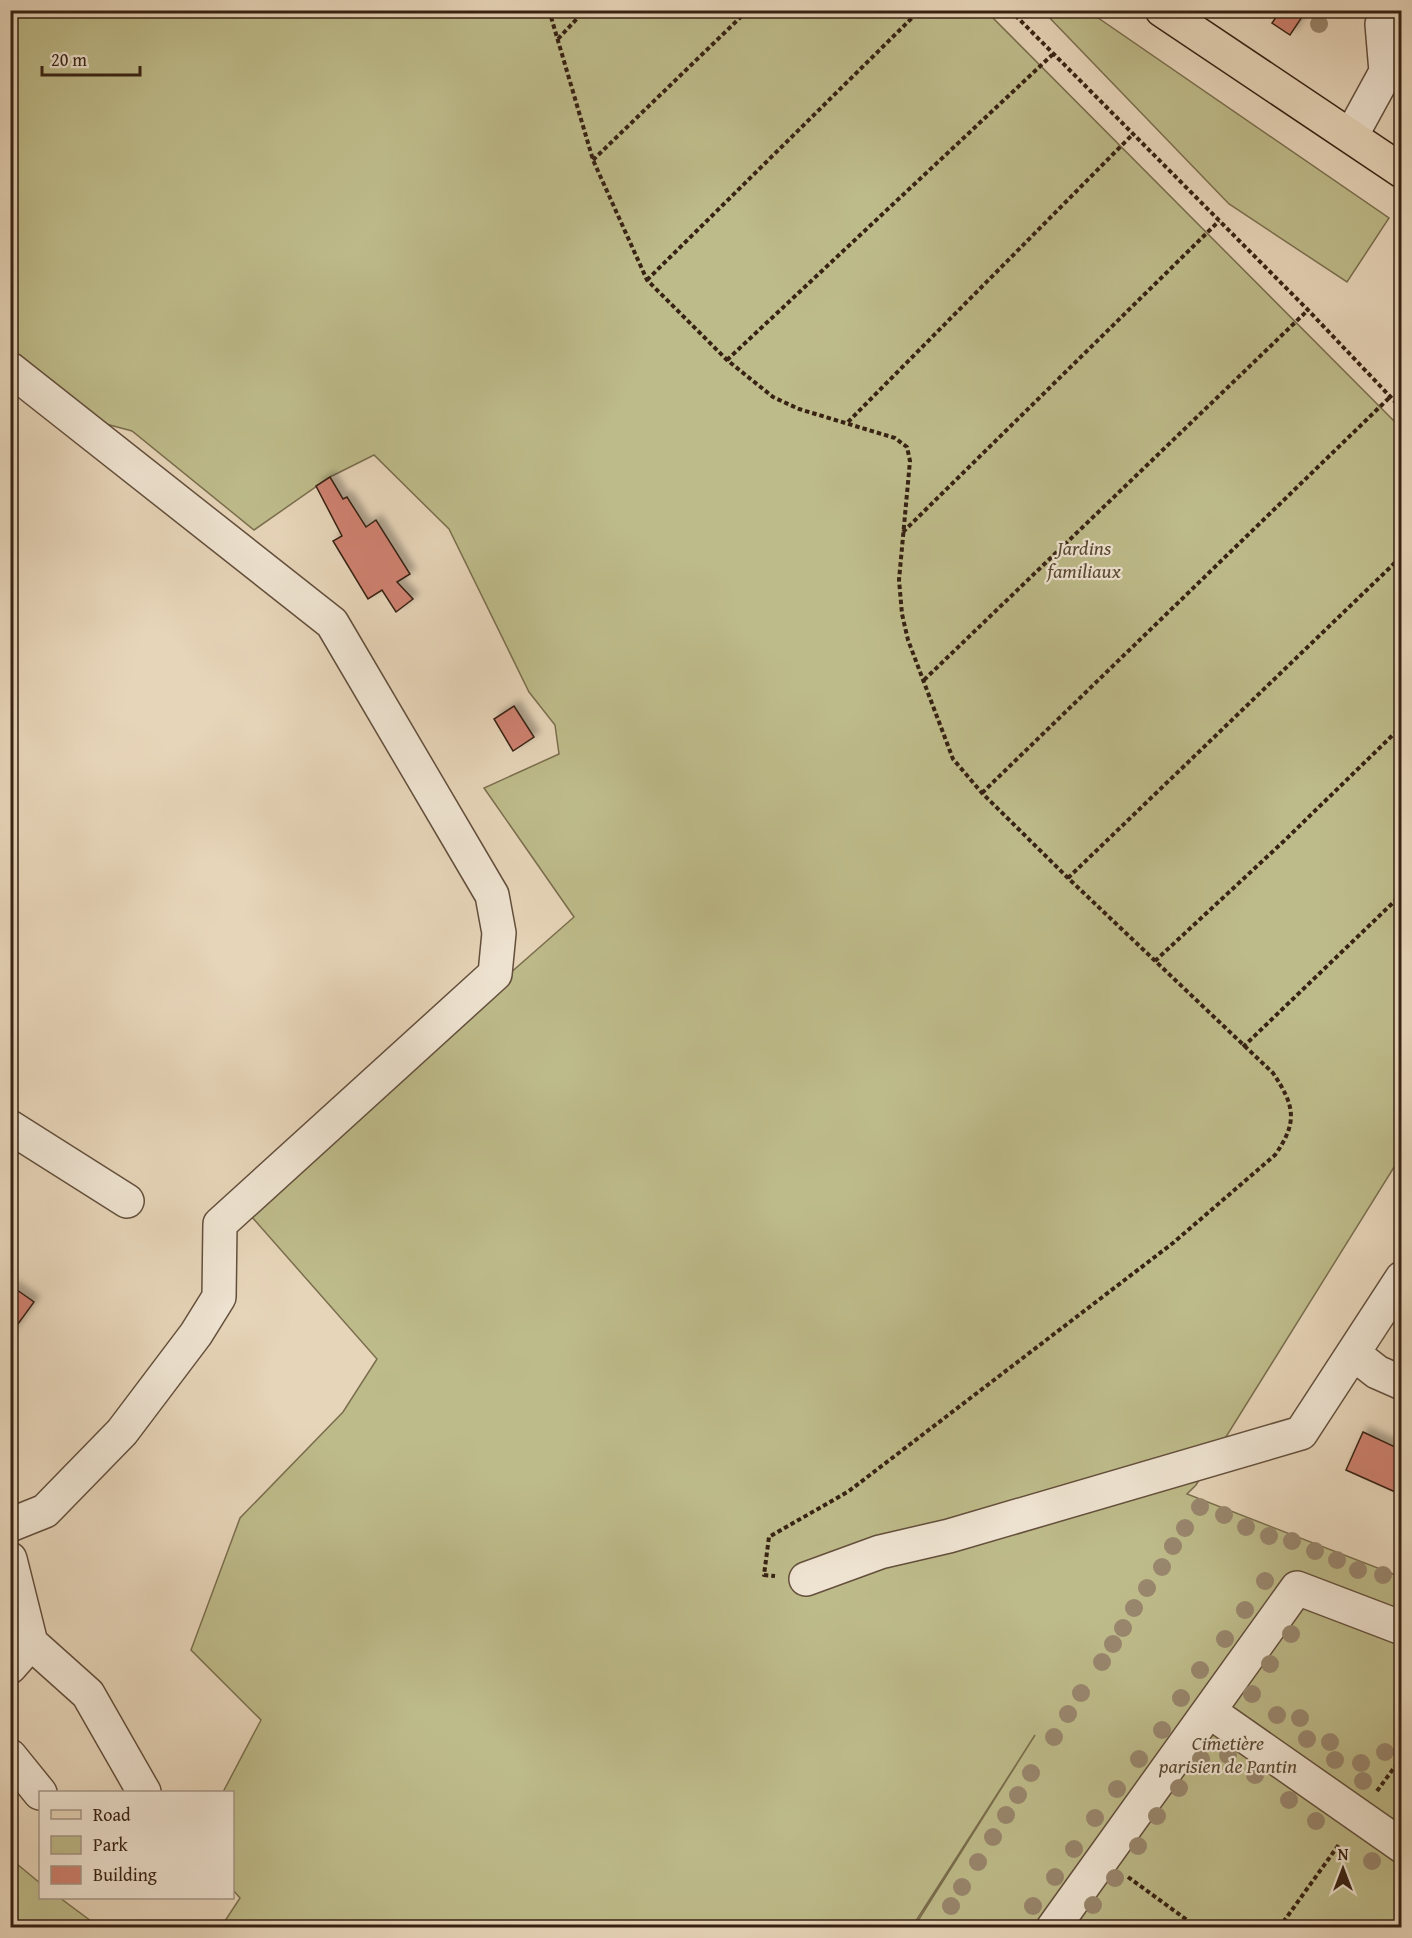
<svg xmlns="http://www.w3.org/2000/svg" width="1412" height="1938" viewBox="0 0 1412 1938" font-family="'Gentium Book Plus',serif">
	<defs>
		<filter id="shadow"><feDropShadow dx="5.5" dy="-5.5" stdDeviation="3" flood-color="#0004"/></filter>
	</defs>
	<rect width="100%" height="100%" fill="#e7d5b9"/>
	<filter id="stains"><feTurbulence type="fractalNoise" baseFrequency=".00333" numOctaves="4"/><feColorMatrix values="0 0 0 0 .2 0 0 0 0 .09 0 0 0 0 .02 0 0 0 .5 -.17"/></filter>
	<radialGradient id="worn" r=".72"><stop offset=".6" stop-color="#630" stop-opacity="0"/><stop offset="1" stop-color="#630" stop-opacity=".3"/></radialGradient>
	<!-- green -->
	<path fill="#bebb8a" stroke="#7a6e4e" stroke-width="1.5" d="M11,11h975l415,417v728l-205,329 -9,9 214,83v350h-487l121,-192 -123,192h-691l19,-29 -7,-8 -1,-98h-9l38,-72 -70,-70 49,-132 103,-106 34,-53 -126,-143 176,-170 147,-129 -90,-129 75,-34 -4,-29 -26,-33 -80,-163 -75,-74 -44,22 -76,53 -122,-99 -67,-18 -54,-56z
		M1043,11h45l301,207 -42,64 -118,-78z
		M11,1859l29,24v15h20l39,29h-88z"/>
	<!-- building -->
	<path fill="#ce816f" stroke="#372213" stroke-width="1.5" filter="url(#shadow)" d="M1281,10h12l9,7 -12,18 -18,-12z
		M330,477l13,22 4,-2 19,30 10,-7 34,54 -13,8 16,17 -17,13 -14,-22 -14,9 -35,-58 9,-5 -26,-50z
		M514,706l20,31 -21,14 -19,-32z
		M10,1285l24,17 -24,33z
		M1363,1432l34,16 5,-3v50l-56,-25z"/>
	<g fill="none" stroke-linecap="round" stroke-linejoin="round">
		<defs>
			<path id="minor" d="M1351,136l35,-64 -4,-48
				M10,369l322,254 160,272 7,38 -4,41 -275,250 -1,73 -23,37 -74,98 -77,79 -35,14
				M10,1127l117,74
				M1354,1354l23,18 25,11
				M10,1559l21,84 57,51 56,98
				M806,1579l74,-27 69,-16 352,-103 101,-155
				M10,1667l21,-24
				M1209,1711l193,135
				M10,1756l30,37
				M1053,1928l244,-340 105,40"/>
			<path id="major" d="M1162,10l240,161"/>
		</defs>
		<!-- minor casing -->
		<use href="#minor" stroke="#634f3c" stroke-width="36"/>
		<!-- major casing -->
		<use href="#major" stroke="#372213" stroke-width="36"/>
		<!-- path -->
		<path stroke="#372213" stroke-width="4" stroke-dasharray="4.5 3" stroke-linecap="butt" d="M549,10l44,150 54,120 80,80 46,37 26,12 96,29 12,9 3,14 -11,119 3,34 6,26 45,119 29,34 86,85 205,195c22,33 25,49 2,82l-102,88 -324,248 -80,46 -5,38 11,1
			M1010,10l298,300 94,99
			M558,39l27,-29
			M593,160l155,-150
			M647,280l273,-270
			M727,360l325,-305
			M848,422l284,-287
			M903,532l316,-311
			M924,680l384,-370
			M982,793l408,-396
			M1068,878l334,-322
			M1155,961l129,-120 118,-115
			M1243,1047l159,-153
			M1377,1791l25,-34
			M1128,1877l70,51
			M1279,1928l61,-85"/>
		<!-- minor -->
		<use href="#minor" stroke="#efe4d2" stroke-width="33"/>
		<!-- major -->
		<use href="#major" stroke="#e7d5b9" stroke-width="33"/>
	</g>
	<!-- trees -->
	<g fill="#99876e">
		<circle cx="1319" cy="24" r="9"/>
		<circle cx="1200" cy="1507" r="9"/>
		<circle cx="1224" cy="1515" r="9"/>
		<circle cx="1246" cy="1527" r="9"/>
		<circle cx="1185" cy="1528" r="9"/>
		<circle cx="1269" cy="1536" r="9"/>
		<circle cx="1292" cy="1541" r="9"/>
		<circle cx="1173" cy="1546" r="9"/>
		<circle cx="1315" cy="1551" r="9"/>
		<circle cx="1337" cy="1560" r="9"/>
		<circle cx="1162" cy="1567" r="9"/>
		<circle cx="1358" cy="1570" r="9"/>
		<circle cx="1383" cy="1575" r="9"/>
		<circle cx="1265" cy="1581" r="9"/>
		<circle cx="1147" cy="1588" r="9"/>
		<circle cx="1134" cy="1608" r="9"/>
		<circle cx="1245" cy="1610" r="9"/>
		<circle cx="1123" cy="1628" r="9"/>
		<circle cx="1291" cy="1634" r="9"/>
		<circle cx="1225" cy="1639" r="9"/>
		<circle cx="1113" cy="1644" r="9"/>
		<circle cx="1102" cy="1662" r="9"/>
		<circle cx="1270" cy="1664" r="9"/>
		<circle cx="1200" cy="1670" r="9"/>
		<circle cx="1081" cy="1693" r="9"/>
		<circle cx="1252" cy="1694" r="9"/>
		<circle cx="1181" cy="1698" r="9"/>
		<circle cx="1068" cy="1714" r="9"/>
		<circle cx="1277" cy="1715" r="9"/>
		<circle cx="1300" cy="1718" r="9"/>
		<circle cx="1162" cy="1730" r="9"/>
		<circle cx="1054" cy="1737" r="9"/>
		<circle cx="1307" cy="1739" r="9"/>
		<circle cx="1330" cy="1742" r="9"/>
		<circle cx="1385" cy="1752" r="9"/>
		<circle cx="1228" cy="1755" r="9"/>
		<circle cx="1139" cy="1759" r="9"/>
		<circle cx="1201" cy="1759" r="9"/>
		<circle cx="1335" cy="1760" r="9"/>
		<circle cx="1361" cy="1763" r="9"/>
		<circle cx="1031" cy="1773" r="9"/>
		<circle cx="1255" cy="1775" r="9"/>
		<circle cx="1363" cy="1781" r="9"/>
		<circle cx="1179" cy="1788" r="9"/>
		<circle cx="1117" cy="1789" r="9"/>
		<circle cx="1018" cy="1795" r="9"/>
		<circle cx="1289" cy="1800" r="9"/>
		<circle cx="1006" cy="1815" r="9"/>
		<circle cx="1157" cy="1816" r="9"/>
		<circle cx="1095" cy="1818" r="9"/>
		<circle cx="1316" cy="1821" r="9"/>
		<circle cx="993" cy="1837" r="9"/>
		<circle cx="1138" cy="1846" r="9"/>
		<circle cx="1074" cy="1849" r="9"/>
		<circle cx="1372" cy="1861" r="9"/>
		<circle cx="978" cy="1862" r="9"/>
		<circle cx="1055" cy="1877" r="9"/>
		<circle cx="1115" cy="1878" r="9"/>
		<circle cx="962" cy="1887" r="9"/>
		<circle cx="1093" cy="1905" r="9"/>
		<circle cx="951" cy="1906" r="9"/>
		<circle cx="1033" cy="1906" r="9"/>
	</g>
	<g text-anchor="middle" stroke-width="4.5" stroke-linejoin="round" paint-order="stroke">
		<!-- park labels -->
		<g font-size="20" font-style="italic" fill="#594831" stroke="#efe4d2">
			<text x="1084" y="555">Jardins<tspan x="1084" dy="23">familiaux</tspan></text>
			<text x="1228" y="1750">Cimetière<tspan x="1228" dy="23">parisien de Pantin</tspan></text>
		</g>
	</g>
	<!-- margin -->
	<rect width="1412" height="1938" fill="none" stroke="#e7d5b9" stroke-width="36"/>
	<rect x="12" y="12" width="1388" height="1914" fill="none" stroke="#372213" stroke-width="3"/>
	<rect x="18" y="18" width="1376" height="1902" fill="none" stroke="#372213" stroke-width="1.5"/>
	<!-- legend -->
	<rect x="39" y="1791" width="195" height="108" fill="#efe4d2" stroke="#a59686" stroke-width="1.5"/>
	<rect x="51" y="1810" width="30" height="9" fill="#e7d5b9" stroke="#a59686" stroke-width="1.5"/>
	<text x="93" y="1821" font-size="18" fill="#372213">Road</text>
	<rect x="51" y="1836" width="30" height="18" fill="#bebb8a" stroke="#a59686" stroke-width="1.5"/>
	<text x="93" y="1851" font-size="18" fill="#372213">Park</text>
	<rect x="51" y="1866" width="30" height="18" fill="#ce816f" stroke="#a59686" stroke-width="1.5"/>
	<text x="93" y="1881" font-size="18" fill="#372213">Building</text>
	<!-- north arrow -->
	<g transform="translate(1343 1869)" stroke="#efe4d2" stroke-width="4.5" paint-order="stroke">
	<path d="M0-4.5L10 22L0 15L-10 22Z" fill="#372213"/>
	<text y="-9" font-size="16" font-weight="bold" text-anchor="middle" fill="#372213">N</text>
	</g>
	<!-- scale -->
	<path d="M42 66v9h98v-9" fill="none" stroke="#372213" stroke-width="3"/>
	<text x="51" y="66" font-size="18" fill="#372213" stroke="#efe4d2" stroke-width="4.5" paint-order="stroke">20 m</text>
	<rect width="100%" height="100%" filter="url(#stains)"/>
	<rect width="100%" height="100%" fill="url(#worn)"/>
</svg>
